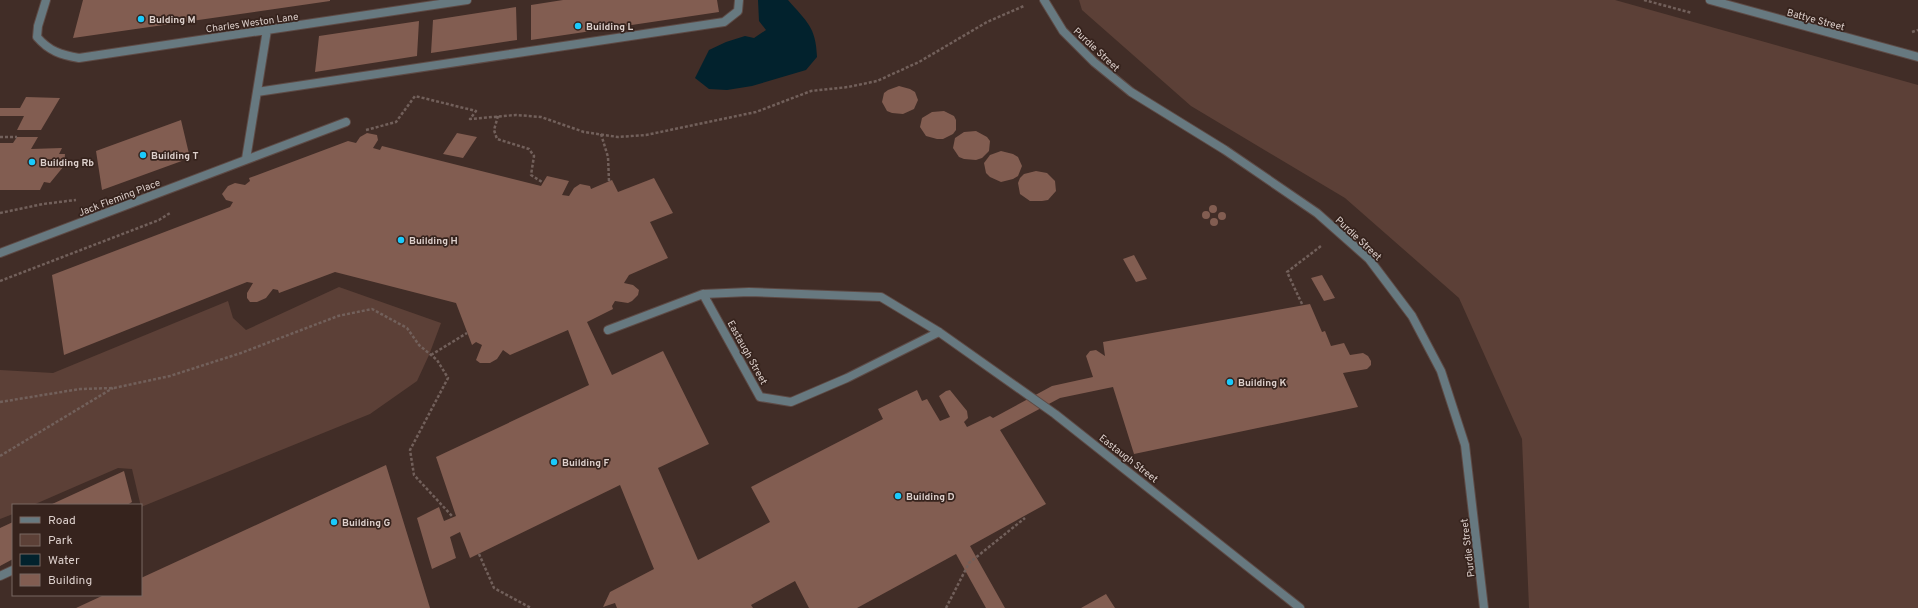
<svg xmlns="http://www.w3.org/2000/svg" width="1918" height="608" viewBox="0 0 1918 608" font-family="Overpass,sans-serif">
	<rect width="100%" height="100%" fill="#412d27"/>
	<!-- green -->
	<path fill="#5c4037" d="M1079,0h536l303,85v523h-389l-7,-169 -63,-141 -114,-100 -154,-92 -109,-96z
		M339,287l102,36 -12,32 -12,26 -47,33 -229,93 -9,-38 -14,-1 -85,37h-20v9l-13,5v-149l53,3 175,-72 5,17 13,12z"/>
	<!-- water -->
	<path fill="#02222d" d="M758,0h30c19,22 28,27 29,57l-11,13 -54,16 -25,4 -18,-1 -14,-11 14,-28 17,-8 19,-6 9,2 12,-8 -7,-9z"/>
	<!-- building -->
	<path fill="#825d51" d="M83,0h247v1l-257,37z
		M563,0h154l2,12 -188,28v-35z
		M516,7l1,33 -86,13 2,-33z
		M419,21l-2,35 -102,16 4,-36z
		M899,86l11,3 5,3 3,8 -4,9 -11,5 -11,-1 -5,-2 -5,-9 2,-9 4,-3z
		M26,97l34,1 -19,32h-24l7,-14h-24v-8h20z
		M944,111l10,5 2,4v10l-3,4 -10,5h-6l-11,-3 -6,-9 2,-9 10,-6z
		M181,120l9,38 -88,32 -6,-39z
		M976,131l11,6 3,4 -1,10 -7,7 -6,2 -12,-1 -5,-2 -6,-9 2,-10 9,-6z
		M367,133l10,2 1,5 -5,8 7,2 2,-4 159,40 6,-10 22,5 -7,14 7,1 5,-8 6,-4 10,2 1,3 21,-9 6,12 36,-14 19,35 -23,9 18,36 -39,17 -5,8 9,2 6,5 -1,5 -6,6 -4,2 -13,-2 -3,5 1,3 -26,13 25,53 51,-24 46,93 -51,24 40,92 72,-38 -19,-35 132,-68 -5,-10 39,-19 5,11 5,-2 13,22 10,-4 -11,-21 7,-5 4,-1 17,21 1,7 -4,4 3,5 23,-11 3,2 59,-32 41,-9 -7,-21 4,-5 6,-1 9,6 -2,-14 207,-38 12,28 3,-1 6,15 13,-3 6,12 13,-2 5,3 3,5v4l-4,4 -24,4 15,34 -224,47 -21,-67 -53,11 -60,32 46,74 -76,42 35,62h-19l-30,-54 -99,54h-48l-14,-27 -44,24 2,3h-136l-2,-5 -12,4 7,-15 44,-23 -34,-84 -150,73 -10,-26 -10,5 6,21 -24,11 -15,-51 22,-11 5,14 12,-5 -20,-59 153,-72 -21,-55 -58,25 -7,-5 -6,9 -7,4h-10l-4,-3 6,-15 -6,-3 -4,3 -16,-42 -121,-31 -56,21 -1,-3 -5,-1 -7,9 -9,4h-7l-3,-4v-5l6,-10 -6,-1 -183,73 -12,-80 178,-68 3,-5 -7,-2 -4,-6 6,-8 7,-3 10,2 5,-4 -1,-3 99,-37 8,2 4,-6z
		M457,133l20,4 -14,21 -20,-4z
		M17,137h21l-7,12 31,-1 -3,6h6l-1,12 -5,6 -9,11 -6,-1 -4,8h-40v-47h13z
		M1001,151l12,3 5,3 4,9 -4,10 -5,3 -12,3 -11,-5 -4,-4 -2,-10 6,-8z
		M1036,171l11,2 8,8 1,10 -8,9 -6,1h-12l-10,-7 -2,-11 2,-5 4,-4z
		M1209 209a4 4 0 1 1 8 0a4 4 0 1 1-8 0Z
		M1202 215a4 4 0 1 1 8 0a4 4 0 1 1-8 0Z
		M1218 216a4 4 0 1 1 8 0a4 4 0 1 1-8 0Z
		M1210 222a4 4 0 1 1 8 0a4 4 0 1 1-8 0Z
		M1134,255l13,24 -11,3 -13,-23z
		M1322,275l13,23 -11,3 -13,-23z
		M386,465l44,143h-354l28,-13h37v-17z
		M124,471l8,31 -5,3h-77z
		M13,522v37l-13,7v-38z
		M1106,594l9,14h-34z"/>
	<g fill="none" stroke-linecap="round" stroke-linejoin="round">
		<defs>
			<path id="service" d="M46,0l-8,26 -1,11c12,14 24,18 42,21l388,-58
				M257,92l467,-70 14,-11 1,-11
				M246,159l21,-129
				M0,576l13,-6"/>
			<path id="minor" d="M1044,0l19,31 31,31 37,30 94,58 92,63 52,46 43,57 29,55 24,74 19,163
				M1710,0l208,57
				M0,253l346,-131
				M703,294l57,103 31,5 56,-24 92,-46
				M608,330l95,-36 46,-2 132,5 58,35 116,82 245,194"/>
		</defs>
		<!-- service casing -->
		<use href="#service" stroke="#5d4a45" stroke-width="10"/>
		<!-- minor casing -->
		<use href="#minor" stroke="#5d4a45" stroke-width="10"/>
		<!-- path -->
		<path stroke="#72605b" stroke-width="2.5" stroke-dasharray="3 2" stroke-linecap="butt" d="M1644,0l48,13
			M1912,32l6,-2
			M498,116l-4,14 3,9 32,10 5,7 -3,19 11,7
			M366,130l30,-8 19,-26 61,15 -6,8 46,-4 25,2 43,15 34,5 28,-2 110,-23 55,-21 37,-4 29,-6 42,-19 68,-40 37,-16
			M601,134l7,23 1,24
			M0,137h17
			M0,213l43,-9 33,-4
			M0,281l159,-61 11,-7
			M1302,304l-15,-32 34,-26
			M431,355l36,-22
			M0,402l80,-13 34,-1 56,-12 71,-23 97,-37 34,-7 35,19 12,17 18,15 11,18 -38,72 4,25 38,41
			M0,456l113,-68
			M479,554l15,34 37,20
			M946,608l23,-45 56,-45"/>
		<!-- service -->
		<use href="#service" stroke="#677980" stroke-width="8"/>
		<!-- minor -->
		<use href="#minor" stroke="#677980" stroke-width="8"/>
	</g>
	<!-- markers -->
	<g fill="#1acafc" stroke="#36231d" stroke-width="1.5">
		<circle cx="141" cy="19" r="4"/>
		<circle cx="578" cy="26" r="4"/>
		<circle cx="143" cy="155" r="4"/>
		<circle cx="32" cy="162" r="4"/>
		<circle cx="401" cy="240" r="4"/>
		<circle cx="1230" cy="382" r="4"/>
		<circle cx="554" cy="462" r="4"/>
		<circle cx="898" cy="496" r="4"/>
		<circle cx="334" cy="522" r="4"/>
	</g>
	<g text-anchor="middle" stroke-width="3.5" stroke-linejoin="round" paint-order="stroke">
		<!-- poi labels -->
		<g font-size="10" font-weight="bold" fill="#ddd0cc" stroke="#36231d" text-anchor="start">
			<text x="149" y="23">Bulding M</text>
			<text x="586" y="30">Building L</text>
			<text x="151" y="159">Building T</text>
			<text x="40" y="166">Building Rb</text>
			<text x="409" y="244">Building H</text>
			<text x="1238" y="386">Building K</text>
			<text x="562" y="466">Building F</text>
			<text x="906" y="500">Building D</text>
			<text x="342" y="526">Building G</text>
		</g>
		<!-- street labels -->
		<g font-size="10" fill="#ddd0cc" stroke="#36231d">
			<text transform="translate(1816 19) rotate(15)" y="4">Battye Street</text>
			<text transform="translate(252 22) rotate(-8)" y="4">Charles Weston Lane</text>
			<text transform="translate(1097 49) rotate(43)" y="4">Purdie Street</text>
			<text transform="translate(119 197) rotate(-21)" y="4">Jack Fleming Place</text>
			<text transform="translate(1359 238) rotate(43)" y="4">Purdie Street</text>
			<text transform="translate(748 352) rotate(61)" y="4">Eastaugh Street</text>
			<text transform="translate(1129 458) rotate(38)" y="4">Eastaugh Street</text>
			<text transform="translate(1467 548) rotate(-97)" y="4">Purdie Street</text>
		</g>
	</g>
	<!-- legend -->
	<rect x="12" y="504" width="130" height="92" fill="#36231d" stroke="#796863"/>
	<rect x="20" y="517" width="20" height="6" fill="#677980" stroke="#796863"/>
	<text x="48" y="524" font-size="12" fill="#ddd0cc">Road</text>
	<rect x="20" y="534" width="20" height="12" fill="#5c4037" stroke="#796863"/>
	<text x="48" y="544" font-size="12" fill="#ddd0cc">Park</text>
	<rect x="20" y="554" width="20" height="12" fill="#02222d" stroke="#796863"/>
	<text x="48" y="564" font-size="12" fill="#ddd0cc">Water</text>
	<rect x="20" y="574" width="20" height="12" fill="#825d51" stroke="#796863"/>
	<text x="48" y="584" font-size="12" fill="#ddd0cc">Building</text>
</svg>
